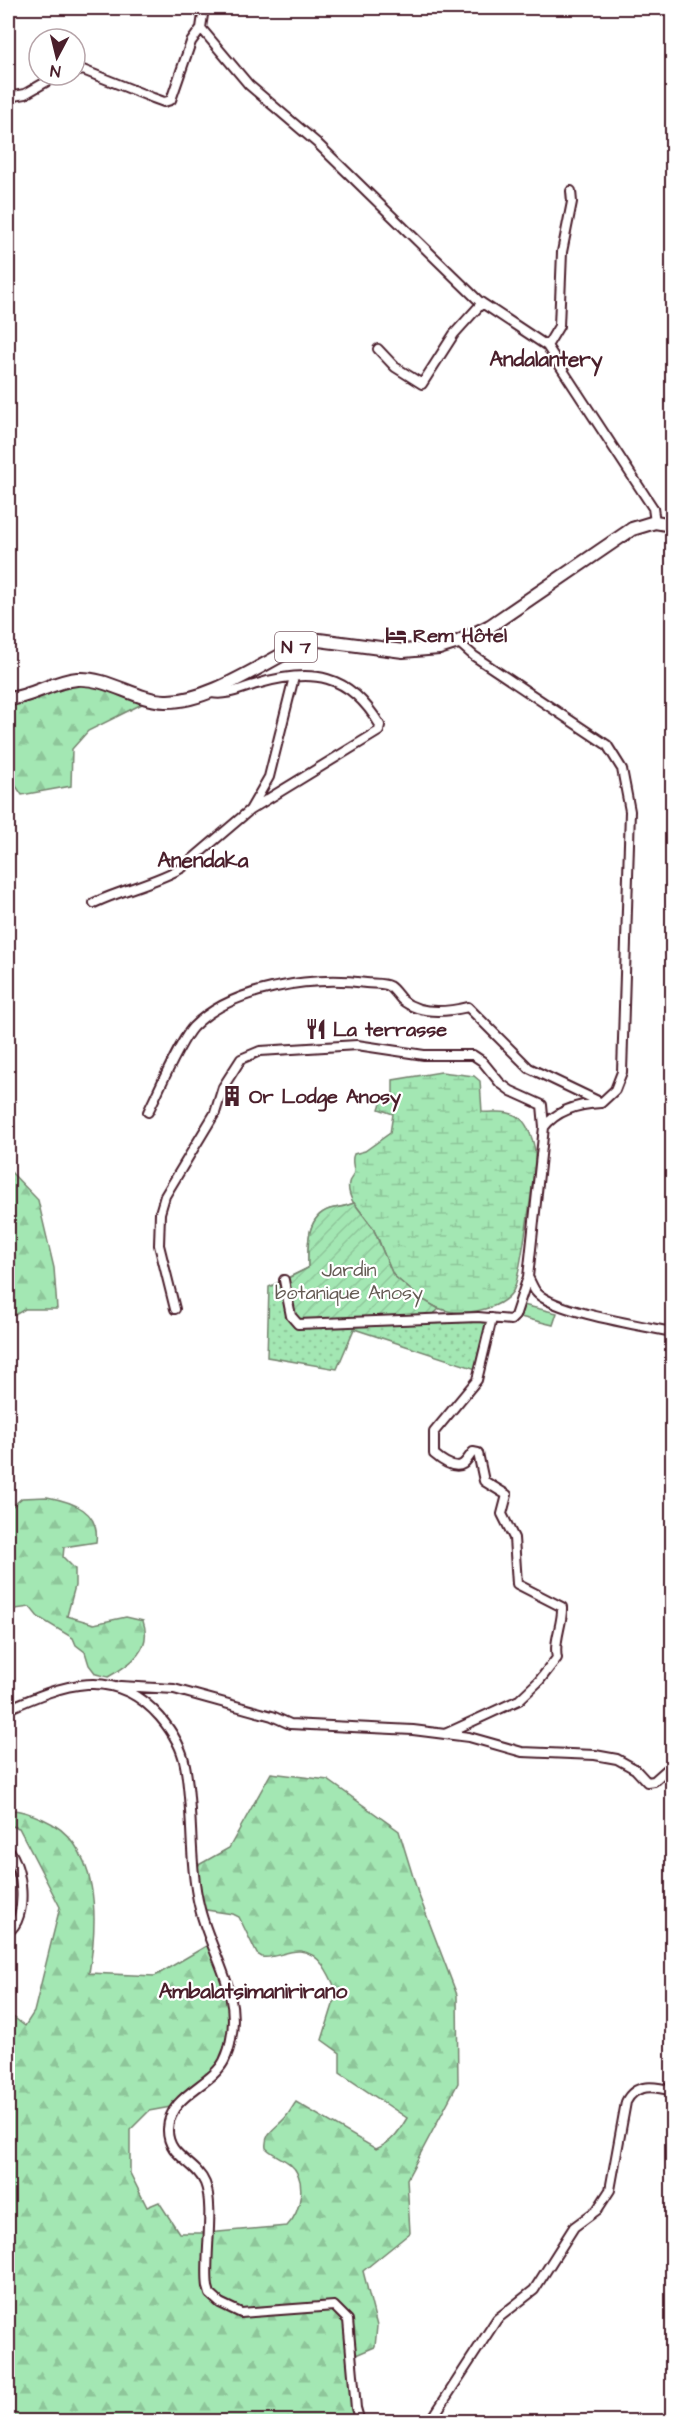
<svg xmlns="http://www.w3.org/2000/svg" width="680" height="2429" viewBox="0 0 680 2429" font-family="'Architects Daughter',sans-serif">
	<defs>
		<pattern id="forest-firs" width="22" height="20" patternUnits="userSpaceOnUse" patternTransform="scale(1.5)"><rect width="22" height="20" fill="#a3e7b3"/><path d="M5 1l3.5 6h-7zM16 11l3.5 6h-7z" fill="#8ec69a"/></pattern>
		<pattern id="wetland-marsh" width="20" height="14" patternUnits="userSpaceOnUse" patternTransform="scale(1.5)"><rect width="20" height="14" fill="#a3e7b3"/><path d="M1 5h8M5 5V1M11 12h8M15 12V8" fill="none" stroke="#8ec69a"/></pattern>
		<pattern id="park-dots" width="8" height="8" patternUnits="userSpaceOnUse" patternTransform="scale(1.5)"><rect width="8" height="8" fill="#a3e7b3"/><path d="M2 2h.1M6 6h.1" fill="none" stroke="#8ec69a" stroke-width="1.8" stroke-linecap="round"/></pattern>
		<pattern id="garden-furrows" width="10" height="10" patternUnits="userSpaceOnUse" patternTransform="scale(1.5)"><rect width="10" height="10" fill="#a3e7b3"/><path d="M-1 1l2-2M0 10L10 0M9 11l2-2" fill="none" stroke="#8ec69a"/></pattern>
	</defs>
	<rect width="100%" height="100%" fill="#fff"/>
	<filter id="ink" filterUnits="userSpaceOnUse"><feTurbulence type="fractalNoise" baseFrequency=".0167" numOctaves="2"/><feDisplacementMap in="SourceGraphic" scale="12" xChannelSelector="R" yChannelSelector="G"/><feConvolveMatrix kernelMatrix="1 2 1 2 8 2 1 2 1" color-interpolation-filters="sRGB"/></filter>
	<g filter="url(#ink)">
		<!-- grass -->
		<path fill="#a3e7b3" stroke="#76836f" stroke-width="1.5" d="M523,1305l34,8 -4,12 -33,-8z"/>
		<!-- forest -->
		<path fill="url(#forest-firs)" stroke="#76836f" stroke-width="1.5" d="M85,680l61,22 -58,29 -16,18 -1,37 -49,9 -8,-12 -6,-4v-78z
			M8,1169l30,31 16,68 3,41h-32l-10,6 -7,-2z
			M47,1497c27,5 53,14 49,45l-32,5 -1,10 12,12v17l-8,30 27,8 32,-7 17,4c10,28 -13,44 -35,56l-12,-3 -7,-9 -4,-13 -9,-7 -3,-7 -35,-21 -8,-10 -22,3v-100l14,-12z
			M271,1773l57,7 71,51 19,62 39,102 1,88 -51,96 3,54 -47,38 14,55 -2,21 -24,10 9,64h-352v-408l17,13 9,-14 26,-105 -41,-79 -11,-3v-15c12,-1 24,4 35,9 58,25 55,102 46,154l66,3 58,-34 21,76 -11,44 -47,44 -27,5 -19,19v43l17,34 12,-5 20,31h28l80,-7c14,-14 21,-47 3,-62 -7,-6 -17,-9 -24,-16 -2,-15 9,-19 18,-29 5,-5 8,-12 12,-17l80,47c16,-7 22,-16 31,-31l-67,-45v-20l-18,-13 15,-48c-7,-16 -16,-39 -37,-41 -13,-1 -25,8 -38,6l-5,-3 -18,-37 -6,-3 -33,-5 -5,-42 34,-19z"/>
		<!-- wetland -->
		<path fill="url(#wetland-marsh)" stroke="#76836f" stroke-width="1.5" d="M441,1072l33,4 6,5 2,31c14,1 27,-3 39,7 7,6 13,23 14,33 1,15 -15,127 -22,139 -13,20 -53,26 -75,17 -15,-6 -33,-20 -44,-32 -8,-10 -11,-26 -16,-38 -8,-15 -33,-37 -29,-55 0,-3 3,-5 4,-8 3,-7 -3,-13 1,-21l11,-3 25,-18 3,-19 -14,-5 3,-9 11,-3v-17z"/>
		<!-- park -->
		<path fill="url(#park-dots)" stroke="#76836f" stroke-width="1.5" d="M354,1203l19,25 20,47 27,23 19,11 -11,10 62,2 -11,45 -3,3 -122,-40 -17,40 -70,-12 2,-70 39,-19c0,-21 -3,-51 22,-59 9,-2 15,-2 24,-6z"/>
		<!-- garden -->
		<path fill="url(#garden-furrows)" stroke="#76836f" stroke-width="1.5" d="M354,1203l19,25 20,47 27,23 19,11 -11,10 -130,5 -7,-8 -7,-36 24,-12c0,-21 -3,-51 22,-59 9,-2 15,-2 24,-6z"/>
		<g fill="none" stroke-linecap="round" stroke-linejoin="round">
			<defs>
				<path id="minor" d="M201,28l3,-20
					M75,72l8,-2 70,28 11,4 7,-2 20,-58 10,-14 48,57 68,58 162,158 68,45 106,162 2,14
					M8,97l17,-3 33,-19
					M547,346l12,-20 3,-74 10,-50 -1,-11
					M378,349l17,18 27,17 32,-50 28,-31
					M458,642l16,14 133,89 15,24 8,42 -8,261 -7,18 -14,13c-22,1 -43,6 -57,24
					M212,693c15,3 30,-5 45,-9 55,-16 92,-11 123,41l-1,6 -129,79
					M94,903c29,-14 62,-20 89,-36l67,-57 19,-33 25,-100
					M148,1112c10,-20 32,-71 45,-85 39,-40 120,-51 173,-44 7,1 17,0 23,3 5,3 9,10 13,14 18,15 45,12 66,7l61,61 71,34
					M528,1277c3,5 5,12 9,16 18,19 107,33 135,39
					M175,1309l-16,-64 1,-32 5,-17 50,-83 8,-26 18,-28 19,-8 97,-6 67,10h49l9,6 18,22 11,8 31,14 2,22 -16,150 -13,39 -4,4 -33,-3 -180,7 -7,-8 -7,-36
					M120,1686l54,3 98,27 18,8 123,6 56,7 53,15 73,3 22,4 18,10 12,13 7,-1 18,-16
					M8,1709c54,-24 106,-45 152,8 11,13 22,31 25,48 9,47 3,97 15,144 11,45 41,82 31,130 -1,7 -4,16 -7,22 -13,25 -55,34 -56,68 -1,28 28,32 37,54 10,24 -1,76 3,104l2,7 10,9 21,10 93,-7 14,14 8,88 4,14
					M445,1734l74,-34 20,-19 18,-23c-4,-17 6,-34 5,-51l-45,-23 -3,-46 -12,-24 5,-19 -23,-14 -6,-28 -5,-1c-3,3 -6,9 -10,12 -9,6 -22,-4 -29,-10v-22l43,-52 15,-62
					M8,1849c15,17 21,69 0,83
					M430,2422l67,-103 37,-29 40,-63 23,-17 13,-20 16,-88c9,-19 29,-16 46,-11"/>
				<path id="primary" d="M8,699c24,-2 45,-18 69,-20 31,-2 58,21 88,22 44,2 102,-41 142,-59l12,-2 84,11 36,-3 19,-6 32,-16 142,-97 23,-7 17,3"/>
			</defs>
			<!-- minor casing -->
			<use href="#minor" stroke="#4a1f2b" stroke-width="12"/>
			<!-- primary casing -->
			<use href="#primary" stroke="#4a1f2b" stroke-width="16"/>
			<!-- minor -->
			<use href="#minor" stroke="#fff" stroke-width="8"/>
			<!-- primary -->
			<use href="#primary" stroke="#fff" stroke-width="12"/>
		</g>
	</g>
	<!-- icons -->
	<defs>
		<symbol id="hotel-bare" viewBox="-9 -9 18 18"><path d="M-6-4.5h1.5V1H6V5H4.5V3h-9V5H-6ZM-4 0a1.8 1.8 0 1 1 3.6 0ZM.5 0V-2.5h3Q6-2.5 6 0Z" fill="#4a1f2b" stroke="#fff" stroke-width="2.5" paint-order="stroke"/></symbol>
		<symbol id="restaurant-bare" viewBox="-9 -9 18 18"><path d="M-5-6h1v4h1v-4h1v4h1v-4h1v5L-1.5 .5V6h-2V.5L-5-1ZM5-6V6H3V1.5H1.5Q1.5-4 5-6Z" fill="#4a1f2b" stroke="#fff" stroke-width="2.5" paint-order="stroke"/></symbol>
		<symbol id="building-bare" viewBox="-9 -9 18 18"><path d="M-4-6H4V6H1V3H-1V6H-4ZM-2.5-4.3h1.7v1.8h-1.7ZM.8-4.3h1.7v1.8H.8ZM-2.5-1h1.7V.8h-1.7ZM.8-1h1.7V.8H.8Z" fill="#4a1f2b" stroke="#fff" stroke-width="2.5" paint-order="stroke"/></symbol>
	</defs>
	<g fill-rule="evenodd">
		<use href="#hotel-bare" x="381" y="620" width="30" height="30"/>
		<use href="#restaurant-bare" x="301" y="1014" width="30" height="30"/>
		<use href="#building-bare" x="217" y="1081" width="30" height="30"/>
	</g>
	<g text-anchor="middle" stroke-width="4.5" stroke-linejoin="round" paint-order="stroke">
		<!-- shield labels -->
		<rect fill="#fff" stroke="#80626b" stroke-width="1.5" x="275" y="632" width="42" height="30" rx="4.5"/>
		<g font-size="18" font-weight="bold" fill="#4a1f2b">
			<text x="296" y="653">N 7</text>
		</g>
		<!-- poi labels -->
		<g font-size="20" font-weight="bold" fill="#4a1f2b" stroke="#fff" text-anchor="start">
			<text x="413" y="642">Rem Hôtel</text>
			<text x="333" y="1036">La terrasse</text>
			<text x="249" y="1103">Or Lodge Anosy</text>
		</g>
		<!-- park labels -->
		<g font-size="20" fill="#655b54" stroke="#fff">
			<text x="349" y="1276">Jardin<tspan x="349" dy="23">botanique Anosy</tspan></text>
		</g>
		<!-- neighbourhood labels -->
		<g font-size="21" font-weight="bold" fill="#4a1f2b" stroke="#fff">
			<text x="546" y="366">Andalantery</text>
			<text x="203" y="867">Anendaka</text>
			<text x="253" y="1998">Ambalatsimanirirano</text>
		</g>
	</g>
	<!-- margin -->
	<rect width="680" height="2429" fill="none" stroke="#fff" stroke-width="30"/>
	<rect x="15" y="15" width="650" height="2399" fill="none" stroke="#4a1f2b" stroke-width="2" filter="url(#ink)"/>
	<!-- north arrow -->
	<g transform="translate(57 57) rotate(187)"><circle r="28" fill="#ffffff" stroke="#b7a5aa" stroke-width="1.5"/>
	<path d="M0-4.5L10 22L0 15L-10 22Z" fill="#4a1f2b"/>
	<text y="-9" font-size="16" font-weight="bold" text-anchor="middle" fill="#4a1f2b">N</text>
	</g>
</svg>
